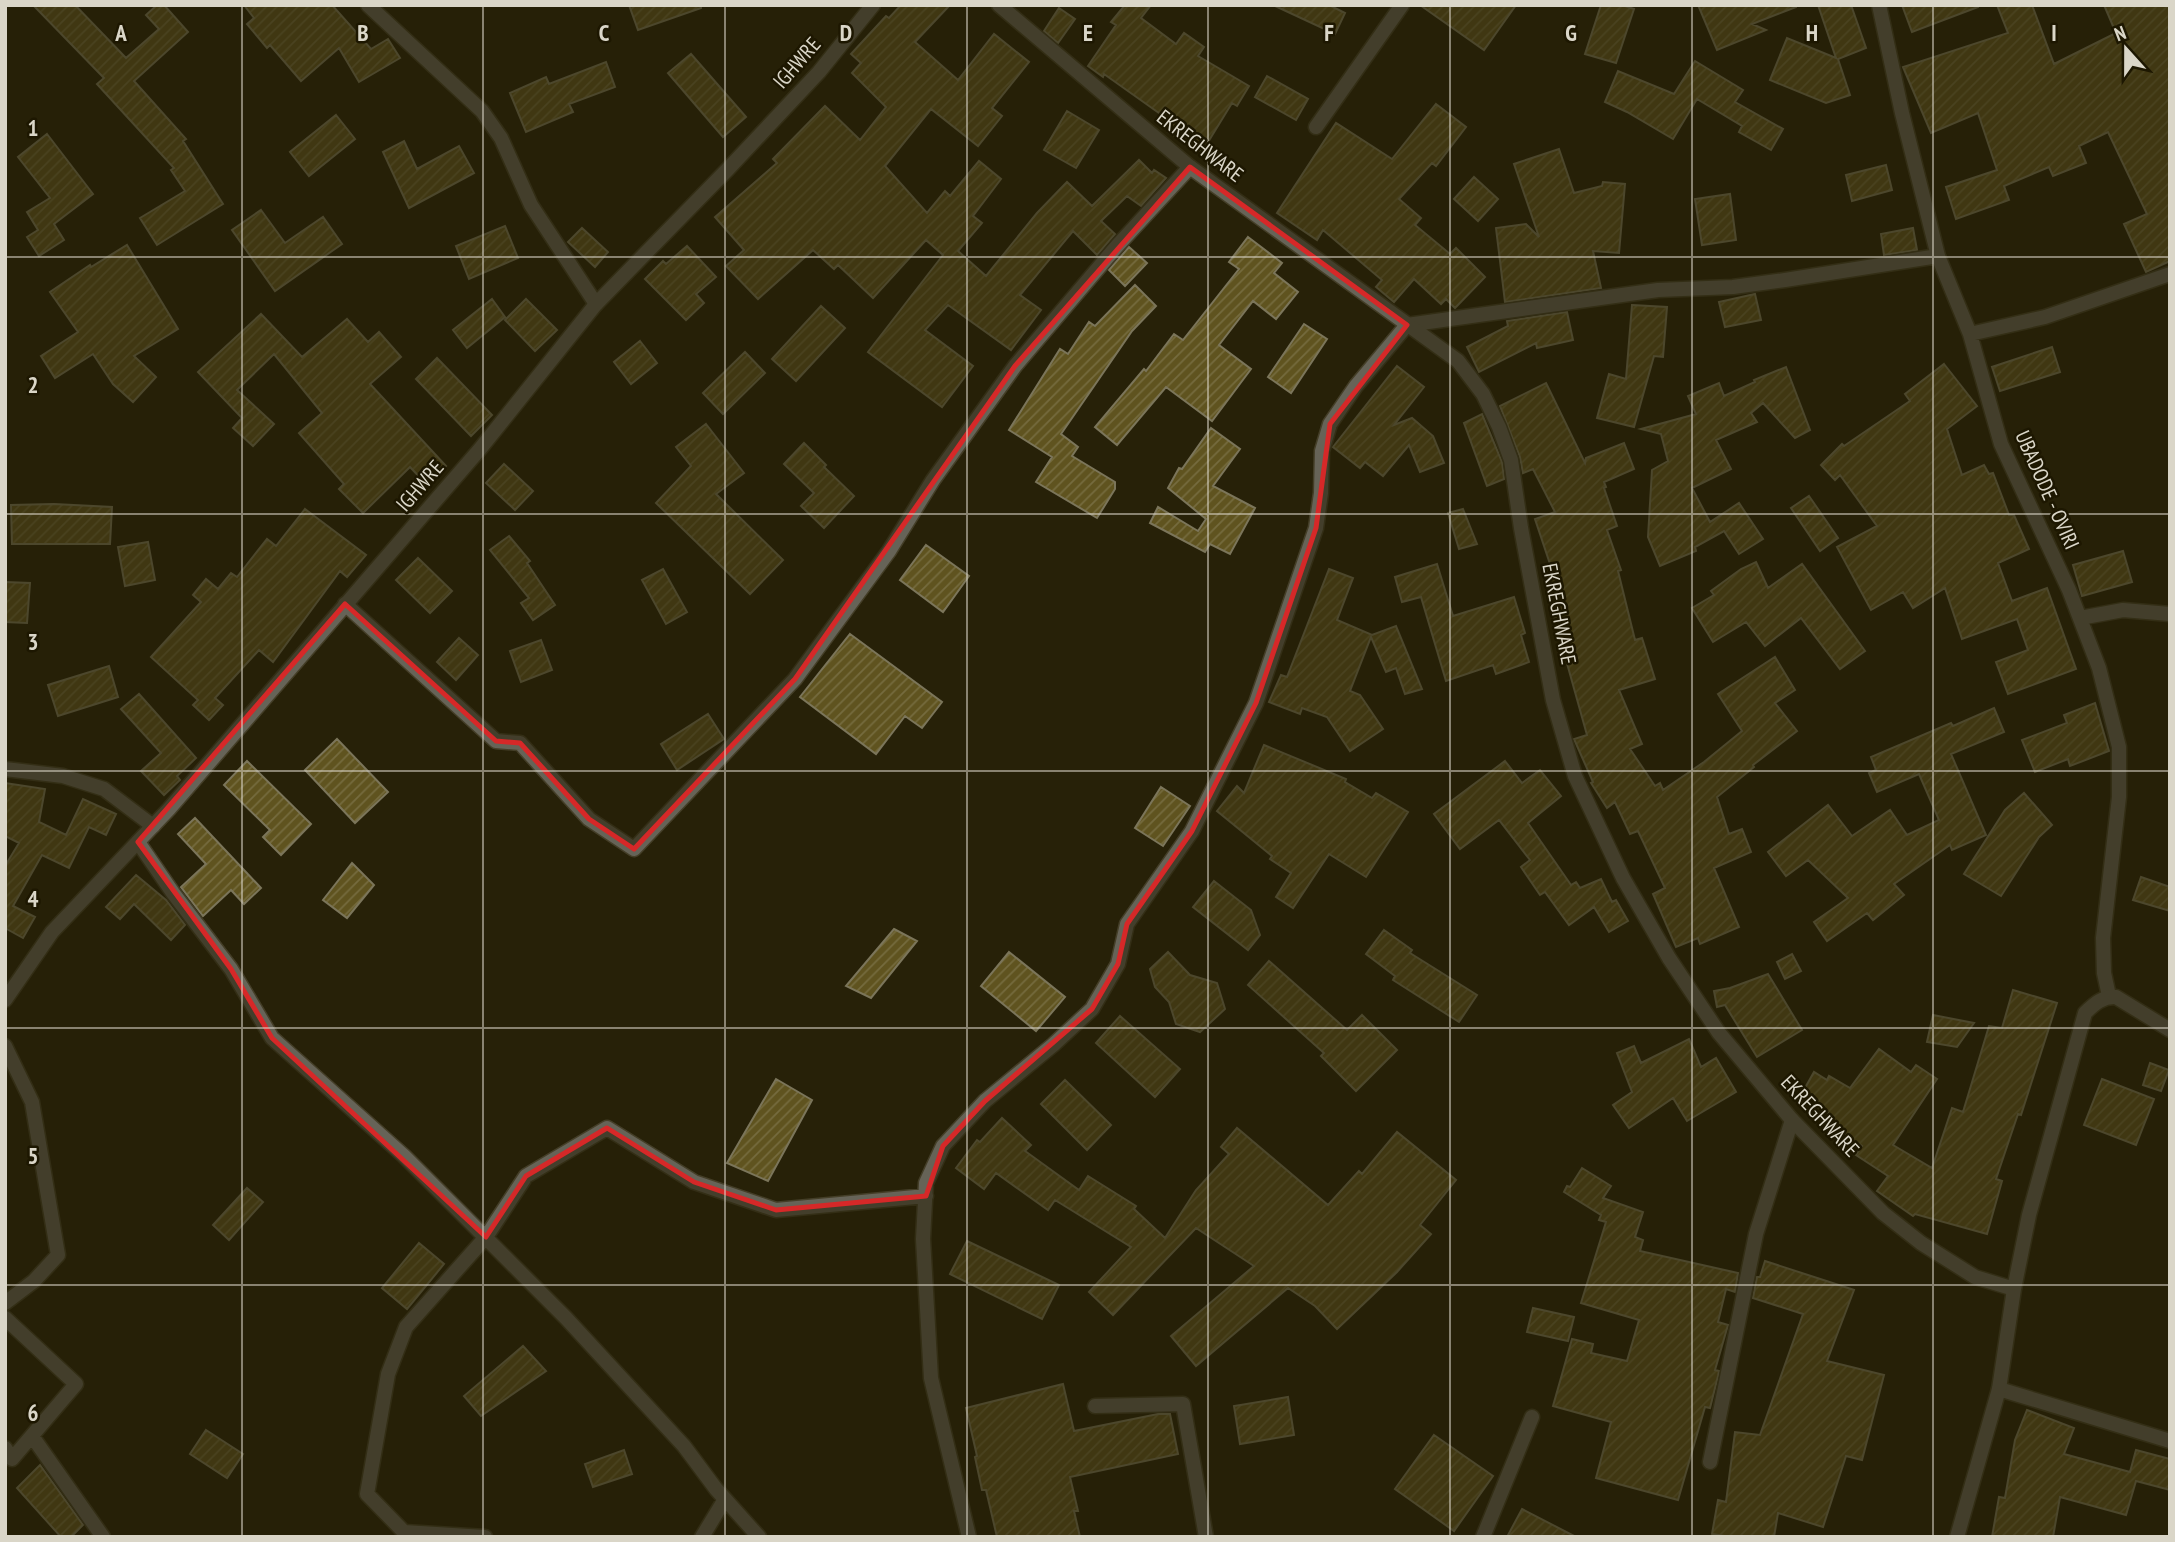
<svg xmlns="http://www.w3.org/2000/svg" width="2175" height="1542" viewBox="0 0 2175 1542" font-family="'PT Sans Narrow',sans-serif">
	<defs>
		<pattern id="building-hatch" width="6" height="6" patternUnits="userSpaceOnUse" patternTransform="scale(1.75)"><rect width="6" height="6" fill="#5f531f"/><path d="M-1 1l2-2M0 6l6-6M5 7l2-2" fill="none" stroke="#756b3e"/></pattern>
	</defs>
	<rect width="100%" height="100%" fill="#272108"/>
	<!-- building -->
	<path fill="url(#building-hatch)" stroke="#7b755a" stroke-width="2" d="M33,5h42l51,53 33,-29 -13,-14 11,-10h7l24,27 -54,49 52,58 -3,2 40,63 -66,41 -17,-27 45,-27 -14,-21 3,-2 -77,-84 7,-6z
		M244,5h88l39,44 17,-10 12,19 -41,24 -20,-34 -38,33 -31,-36 -3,3 -20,-24 7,-6z
		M629,5h72v3l-63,22z
		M901,5h49l-35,37 43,38 36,-46 35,28 -37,46 10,8 -24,30 -47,-37 -46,57 42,47 18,-22 5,5 29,-35 22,18 -28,37 9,7 -24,28 28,25 51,-63 30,-31 25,24 47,-46 13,13 2,-3 12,8 -25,28 -14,-10 -26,25 14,13 -18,21 -24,-24 -53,64 21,15 -30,40 -63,-45 -23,25 48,36 -31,41 -74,-55 75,-97 -17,-15 -53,58 -35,-33 -4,4 -21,-19 -55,49 -32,-33 18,-16 -29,-33 62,-54 -4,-4 52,-53 35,34 26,-33 -34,-34 9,-10 -10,-9 35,-38 3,2z
		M1125,5h26l-10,13 35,26 8,-11 20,14 -6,9 51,30 -12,20 -5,-3 -30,49 -34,-20 5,-9 -69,-49 -1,3 -15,-11 28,-41 -5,-3z
		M1273,5h56l16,8 -10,21z
		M1420,5h96l-32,45z
		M1601,5h21l12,4 -18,54 -31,-9z
		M1698,5h98v2l-44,17 14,6 -49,20z
		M1818,5h33l15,43 -28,11 12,36 -24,8 -56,-23 17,-42 49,20z
		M1902,5h76v2l-66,25z
		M1997,5h35l22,59 62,-31 -12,-28h66v256l-24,11 -22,-48 23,-10 -39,-82 -29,14 7,17 -33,13 -4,-9 -45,19 5,14 -53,19 -10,-32 51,-17 -19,-57 -47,20 -28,-66 105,-34z
		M1059,8l16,11 -17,24 -14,-12z
		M691,54l55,63 -23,20 -55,-64z
		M1695,61l48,29 -8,12 48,27 -12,21 -32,-18 3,-6 -45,-27 -24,40 -46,-27 -22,-10 13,-31 56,23z
		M606,62l9,25 -46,17 4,8 -47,20 -16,-39 36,-16 3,7z
		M1267,76l41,23 -12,21 -41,-23z
		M1436,104l30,23 -30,39 -4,-3 -33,36 22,19 -6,7 35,29 6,-6 29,29 -30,31 -9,-9 -5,5 -27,-25 -20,23 -18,-15 6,-7 -59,-50 -6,10 -40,-27 59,-90 56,36z
		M1067,111l32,19 -23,38 -32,-18z
		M336,115l19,24 -46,37 -19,-24z
		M47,134l46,60 -39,30 10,16 -25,16 -12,-19 11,-7 -11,-18 23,-14 -32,-41z
		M404,141l13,28 42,-23 15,27 -65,35 -26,-56z
		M1559,149l15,44 28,-7 1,-4 22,2 -6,69 -26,-2 8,37 -96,14 -9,-74 30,-4 13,13 -25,-73z
		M1886,165l6,25 -40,11 -6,-26z
		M1474,177l24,22 -20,22 -24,-22z
		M1730,194l6,46 -34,5 -7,-46z
		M261,210l24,33 38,-26 19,27 -67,47 -43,-61z
		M505,226l13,32 -49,21 -13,-33z
		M582,228l26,24 -13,15 -27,-25z
		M1913,228l4,22 -33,5 -3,-21z
		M1248,237l34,26 -8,10 24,19 -22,27 -23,-18 -34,44 32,24 -39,52 -46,-34 -49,58 -22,-18 49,-58 2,2 28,-37 9,6 56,-71 -10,-7z
		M127,245l51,84 -44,27 22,21 -23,25 -20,-18 -20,-30 -38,24 -14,-22 37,-24 -28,-40 40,-27 1,2z
		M687,246l29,31 -20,17 8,9 -18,17 -41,-41 18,-18 3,3z
		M1129,247l18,16 -22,23 -16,-16z
		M1135,285l21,21 -24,25 -71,103 17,13 -6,9 43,26v7l-18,29 -61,-36 16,-25 -43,-27 51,-81 8,5 21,-32 6,4z
		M1755,294l6,26 -36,7 -6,-25z
		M492,299l13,18 -38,31 -14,-18z
		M526,299l31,31 -22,21 -30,-31z
		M1632,305l35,2 -4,50 -9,-1 -20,71 -37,-9 12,-44 17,5z
		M821,306l24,22 -49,53 -24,-22z
		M1567,312l6,28 -36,8 -1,-5 -57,29 -12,-25 41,-21 -1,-5z
		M261,314l41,43 45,-38 21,23 11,-10 22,25 -31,27 76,82 -19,19 -17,-18 -47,46 -24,-24 5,-5 -45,-51 23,-20 -48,-59 -37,36 37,34 -21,22 -20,-18 9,-10 -44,-46z
		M1304,324l23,15 -36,54 -23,-16z
		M640,341l17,22 -26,21 -17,-22z
		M2052,347l8,25 -60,19 -8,-24z
		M745,352l20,21 -42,41 -20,-21z
		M437,358l55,57 -21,21 -55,-57z
		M1944,364l33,42 -30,23 15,46 22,-10 5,9 4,-1 16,42h5l15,34 -31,14 14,38 35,-13 29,81 -68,25 -12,-32 32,-12 -11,-31 -55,20 -17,-51 -32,20 -10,-16 -32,18 -34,-63 40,-21 -37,-51 -5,5 -14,-15 21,-21 2,2 66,-45 -5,-7z
		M1397,366l27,21 -30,38 18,-7 21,18 11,27 -24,9 -11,-27 -26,31 -18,-14 -5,6 -27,-21z
		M1786,367l24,63 -15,8 -32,-35 -12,10 6,9 -41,18 15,29 -39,19 18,34 29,-19 24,36 -24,15 -15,-23 -29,16 1,4 -36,15 -12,-29 4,-67 16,-9 -7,-27 -20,-5 55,-15 -8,-18 31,-13 5,13 31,-14 -1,-2z
		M1546,383l39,80 1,-5 38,-15 10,26 -30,13 2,5 -2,1 13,38 -10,4 14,40 -3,1 17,69 7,-2 13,41 -36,11 23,54 -12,5 25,37 5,-3 3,7 41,-28 38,-31 -24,-37 57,-37 20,33 -20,13 22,28 -44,34 1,2 -37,30 12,37 13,-5 9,23 -37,16 25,59 -39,17 -2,-6 -22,9 -23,-53 12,-6 -27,-57 -8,3 -15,-32 -8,6 -16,-25 2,-1 -19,-43 13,-4 -36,-129 6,-1 -13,-36 7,-2 -16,-48 20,-7 -22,-43 -10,4 -3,-16 -20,-51z
		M1482,414l20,48 2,17 -17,7 -23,-63z
		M706,424l38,49 -28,21 67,66 -33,34 -94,-91 35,-37 -15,-19z
		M1211,428l29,21 -27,37 42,22 -25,46 -20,-10 -5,8 -55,-29 8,-16 40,24 8,-12 -38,-31 11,-20 3,1z
		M804,443l22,22 -2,2 30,29 -30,32 -23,-22 13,-13 -30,-29z
		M504,464l29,27 -18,19 -29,-27z
		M1809,496l29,42 -18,13 -29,-43z
		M54,504l58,3 -2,37h-98l-1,-39z
		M305,509l61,46 -19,22 -7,-6 -67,91 -14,-12 -44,48 8,7 -14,15 -16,-15 5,-5 -47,-43 50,-55 -8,-7 13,-16 12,10 13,-16 6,4 30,-38 9,7z
		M1463,509l14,35 -18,5 -11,-36z
		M509,536l21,25 -3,2 28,42 -22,15 -12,-17 8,-5 -39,-48z
		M148,542l7,38 -30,6 -7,-39z
		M926,545l43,31 -26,36 -43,-32z
		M2123,551l9,31 -50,14 -9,-31z
		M418,558l34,33 -22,22 -34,-33z
		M1756,562l12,26 34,-24 63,87 -25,18 -39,-51 -36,28 -19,-24 -33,20 -21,-34 22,-13 -3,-4 30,-22z
		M1437,564l16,52 61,-19 11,36 -4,2 8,27 -33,12 -3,-9 -47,16 -25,-84 -19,5 -7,-25z
		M663,569l24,43 -21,12 -24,-44z
		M1329,569l24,9 -16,42 35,15 24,-9 26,63 -17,5 -9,-26 -10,4 -15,-35 -21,54 10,4 23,34 -33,22 -23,-34 -25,-9 -2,6 -31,-12 12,-27 6,2z
		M5,582l25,1 -3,40 -22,-1z
		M850,634l92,68 -20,26 -17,-12 -29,38 -76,-57z
		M459,638l19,17 -22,25 -19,-18z
		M541,640l11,30 -31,12 -11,-31z
		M109,666l9,31 -60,19 -10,-31z
		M139,694l57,64 -19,18 3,4 -16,15 -23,-24 20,-18 -40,-44z
		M2095,703l14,48 -39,15 -2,-7 -33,13 -13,-32 45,-17 -3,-8z
		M1994,708l10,24 -53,22 35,81 -34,15 -2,-5 -56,39 10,11 -31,25 -6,-7 -40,28 -13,-19 34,-24 -40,-38 -22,16 -18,-24 60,-47 24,31 38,-26 17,25 32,-15 -20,-46 -42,18 -8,-19 7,-3 -5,-13 80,-34 2,3z
		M708,714l16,25 -47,31 -16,-26z
		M337,739l51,53 -33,31 -50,-53z
		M1264,745l82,34 -1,3 27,16 4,-5 32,19 -42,65 -37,-23 -36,54 -17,-11 15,-24 -21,-14 2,-3 -55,-45 20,-25 7,7z
		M247,761l64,63 -30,31 -18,-18 7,-7 -46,-45z
		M1505,761l17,22 18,-13 21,26 -33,27 43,62 5,-3 4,6 21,-9 11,23 4,-2 12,21 -19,11 -15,-25 -25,18 -24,-33 -5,3 -19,-28 9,-7 -31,-40 -39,29 -26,-35z
		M5,783l40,6 -6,33 27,13 17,-36 33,15 -10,21 -17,-8 -20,41 -27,-13 -29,51 22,11 -12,21 -18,-10v-62l14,-23 -14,-7z
		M1161,787l29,19 -27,40 -28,-18z
		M2024,793l28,32 -13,12 -38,59 -37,-22 41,-64z
		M195,818l66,70 -17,16 -13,-14 -28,26 -22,-29 25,-23 -28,-30z
		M352,863l22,22 -27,33 -24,-18z
		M136,875l30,25 19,25 -14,15 -37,-36 -14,15 -14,-12z
		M2141,877l29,10v24l-37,-11z
		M1214,881l37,29 9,25 -12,15 -55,-43z
		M894,929l23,12 -46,57 -25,-12z
		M1384,930l28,20 -2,3 67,42 -18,27 -66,-42 2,-4 -29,-22z
		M1009,952l56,45 -29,34 -55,-45z
		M1168,952l22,23 27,8 8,26 -25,23 -24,-8 -7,-22 -14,-15 -5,-18z
		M1792,954l9,17 -16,8 -8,-17z
		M1269,961l78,69 15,-15 35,35 -41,41 -35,-35 3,-3 -76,-68z
		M1768,974l34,56 -45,27 -32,-52 -8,2 -3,-16 16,-3z
		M2013,990l44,13 -36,112 -3,-1 -22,65 6,2 -15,53 -72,-20 -2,2 -36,-25 11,-15 -32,-21 6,-9 -35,-25 4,-6 -31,-18 14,-25 13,8 2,-4 21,12 29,-39 32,23 5,-7 21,14 -44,66 39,23 20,-60 11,4 26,-86 13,2z
		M1933,1015l41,8 -17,24 -30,-5z
		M1120,1016l60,53 -25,28 -59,-54z
		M1689,1039l12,28 15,-9 20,34 -49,29 -14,-23 -44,30 -16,-23 19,-13 -15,-39 17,-7 7,17z
		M2150,1063l19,7 -8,21 -18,-6z
		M776,1079l36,21 -44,81 -41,-18z
		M2102,1079l52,20 -18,46 -52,-20z
		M1065,1080l46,45 -24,25 -46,-46z
		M1002,1118l29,27 -6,6 54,39 9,-14 48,30 -2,3 31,29 31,-48 33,-36 -8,-7 16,-19 91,77 31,-34 3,3 35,-42 59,48 -36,45 11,9 -34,38 -60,57 -22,-23 -27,-18 -92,78 -25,-30 83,-70 -58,-38 -83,87 -24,-23 42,-45 -76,-47 -7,10 -52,-37 -12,16 -28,-21 21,-28 3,2z
		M1582,1168l29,18 -8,12 40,14 -8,25 8,3 -3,11 98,22 -3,19 -9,-3 -8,33 10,3 -13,45 4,1 -1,5 -8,32 -5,-1 -27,93 -82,-22 15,-56 -58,-16 19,-67 21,5 -2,9 36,8 12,-41 -58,-17 25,-81 -7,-2 2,-5 -37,-23 3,-6 3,1z
		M247,1188l16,14 -34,38 -16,-15z
		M967,1241l92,44 -17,34 -92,-45z
		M419,1243l25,21 -37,45 -25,-21z
		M1765,1261l89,29 -27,71 57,14 -22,85 -16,-4 -23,71 -45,-14 -4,24h-43l-19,-3 6,-34 8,2 9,-70 25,3 43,-121 -50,-16 4,-21h3z
		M1533,1308l41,9 -6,24 -41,-9z
		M523,1346l23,25 -65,45 -17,-20z
		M1063,1384l11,47 84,-17h12l8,40 -108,23 8,34h-4l6,26h-83l-11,-47h-4l-7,-33 2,-1 -11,-48z
		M1288,1397l6,38 -54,9 -6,-38z
		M2027,1410l47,18 -10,26 66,18 6,-22 34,9v31l-34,-9 -10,34 -66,-18 -7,40h-61l7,-40 6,1 10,-58z
		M206,1430l37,24 -16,24 -37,-24z
		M1434,1435l59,41 -39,55 -59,-42z
		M624,1450l8,24 -39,13 -8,-23z
		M40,1465l43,60 -12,12h-10l-44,-49z
		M1522,1509l54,28h-69z"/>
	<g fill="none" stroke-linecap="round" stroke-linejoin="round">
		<defs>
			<path id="minor" d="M368,5l114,106 19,27 30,67 65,99
				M1879,5l23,108 36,143 32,78 31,110 68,146 30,78 20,79v50l-16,141 1,35 5,23
				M1316,127l86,-122
				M1970,334l75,-17 125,-43
				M345,604l151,137 24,2 69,76 45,30 161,-170 94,-128 44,-71 82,-114 102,-120 73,-79
				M2080,618l43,-8 47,4
				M5,769l58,7 41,13 49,37
				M138,842l35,51 58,76 41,69 132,118 162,162 118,128 32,43 43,48
				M5,1046l27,56 26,153 -24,26 -29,22
				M5,1318l71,66 -64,75 -7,-11
				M1999,1389l171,52
				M1095,1406l88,-2 23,133
				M32,1436l71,101
				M1710,1462l46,-228 36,-114
				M485,1537l-81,-5 -37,-38 21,-120 18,-47 80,-90 40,-61 81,-48 87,54 82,28 150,-14
				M702,1537l23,-38
				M969,1537l-38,-159 -8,-139 3,-56 17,-37 42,-45 68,-56 39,-36 26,-45 9,-40 65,-93 64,-128 60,-175 5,-35 1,-42 8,-27 26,-38 51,-61 251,-35 75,-3 52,-7 153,-24
				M1483,1537l49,-120"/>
			<path id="tertiary" d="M999,5l191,162 268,194 25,33 16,33 12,33 10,68 32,172 22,76 48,102 46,80 50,75 73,87 91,93 38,30 54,34 39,12
				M5,1000l47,-68 117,-123 311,-360 116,-145 132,-135 91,-97 54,-67
				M1957,1537l42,-148 15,-100 15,-74 56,-202c9,-9 18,-17 31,-16l54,33"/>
		</defs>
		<!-- minor casing -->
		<use href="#minor" stroke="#443e27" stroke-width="17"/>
		<!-- tertiary casing -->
		<use href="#tertiary" stroke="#443e27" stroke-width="17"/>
		<!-- minor -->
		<use href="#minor" stroke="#666357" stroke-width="14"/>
		<!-- tertiary -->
		<use href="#tertiary" stroke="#666357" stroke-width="14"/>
	</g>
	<!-- marked area -->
	<path d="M0 0H2175V1542H0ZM1190,167l217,158 -77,99 -14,104 -60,175 -64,128 -65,93 -9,40 -26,45 -107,92 -42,45 -17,50 -150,14 -82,-28 -87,-54 -81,48 -40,61 -214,-199 -41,-69 -93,-127 207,-238 151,137 24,2 69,76 45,30 161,-170 220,-313z" fill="#272108" fill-opacity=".55" fill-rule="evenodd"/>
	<path fill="none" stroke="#d62828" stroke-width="5" stroke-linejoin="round" d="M1190,167l217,158 -77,99 -14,104 -60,175 -64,128 -65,93 -9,40 -26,45 -107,92 -42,45 -17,50 -150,14 -82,-28 -87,-54 -81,48 -40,61 -214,-199 -41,-69 -93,-127 207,-238 151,137 24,2 69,76 45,30 161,-170 220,-313z"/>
	<!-- grid -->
	<path fill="none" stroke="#dad6c8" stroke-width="2" stroke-opacity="0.55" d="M242,5v1532M483,5v1532M725,5v1532M967,5v1532M1208,5v1532M1450,5v1532M1692,5v1532M1933,5v1532M5,257h2165M5,514h2165M5,771h2165M5,1028h2165M5,1285h2165"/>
	<g text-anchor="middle" stroke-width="5" stroke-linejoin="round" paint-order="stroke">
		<!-- street labels -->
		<g font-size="21" fill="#dad6c8" stroke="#1d1701">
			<text transform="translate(797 63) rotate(-49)" y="7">IGHWRE</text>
			<text transform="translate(1200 146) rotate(38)" y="7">EKREGHWARE</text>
			<text transform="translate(420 486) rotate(-49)" y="7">IGHWRE</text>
			<text transform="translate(2047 490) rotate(66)" y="7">UBADODE - OVIRI</text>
			<text transform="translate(1559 614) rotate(79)" y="7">EKREGHWARE</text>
			<text transform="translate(1820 1116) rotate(47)" y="7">EKREGHWARE</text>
		</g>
	</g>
	<g font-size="23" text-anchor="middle" font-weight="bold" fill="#dad6c8" stroke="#1d1701" stroke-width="5" stroke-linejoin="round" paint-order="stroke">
		<text x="121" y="41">A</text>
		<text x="363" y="41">B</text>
		<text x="604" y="41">C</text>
		<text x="846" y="41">D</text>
		<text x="1088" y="41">E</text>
		<text x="1329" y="41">F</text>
		<text x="1571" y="41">G</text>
		<text x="1812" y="41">H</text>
		<text x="2054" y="41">I</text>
		<text x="33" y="136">1</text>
		<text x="33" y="393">2</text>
		<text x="33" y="650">3</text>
		<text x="33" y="907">4</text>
		<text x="33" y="1164">5</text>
		<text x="33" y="1421">6</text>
	</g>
	<!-- border -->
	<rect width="2175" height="1542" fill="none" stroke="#dad6c8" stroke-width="14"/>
	<!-- north arrow -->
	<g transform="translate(2126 49) rotate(339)" stroke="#1d1701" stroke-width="5" paint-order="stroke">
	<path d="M0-5L12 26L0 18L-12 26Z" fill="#dad6c8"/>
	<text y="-10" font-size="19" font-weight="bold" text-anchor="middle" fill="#dad6c8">N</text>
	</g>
</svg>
